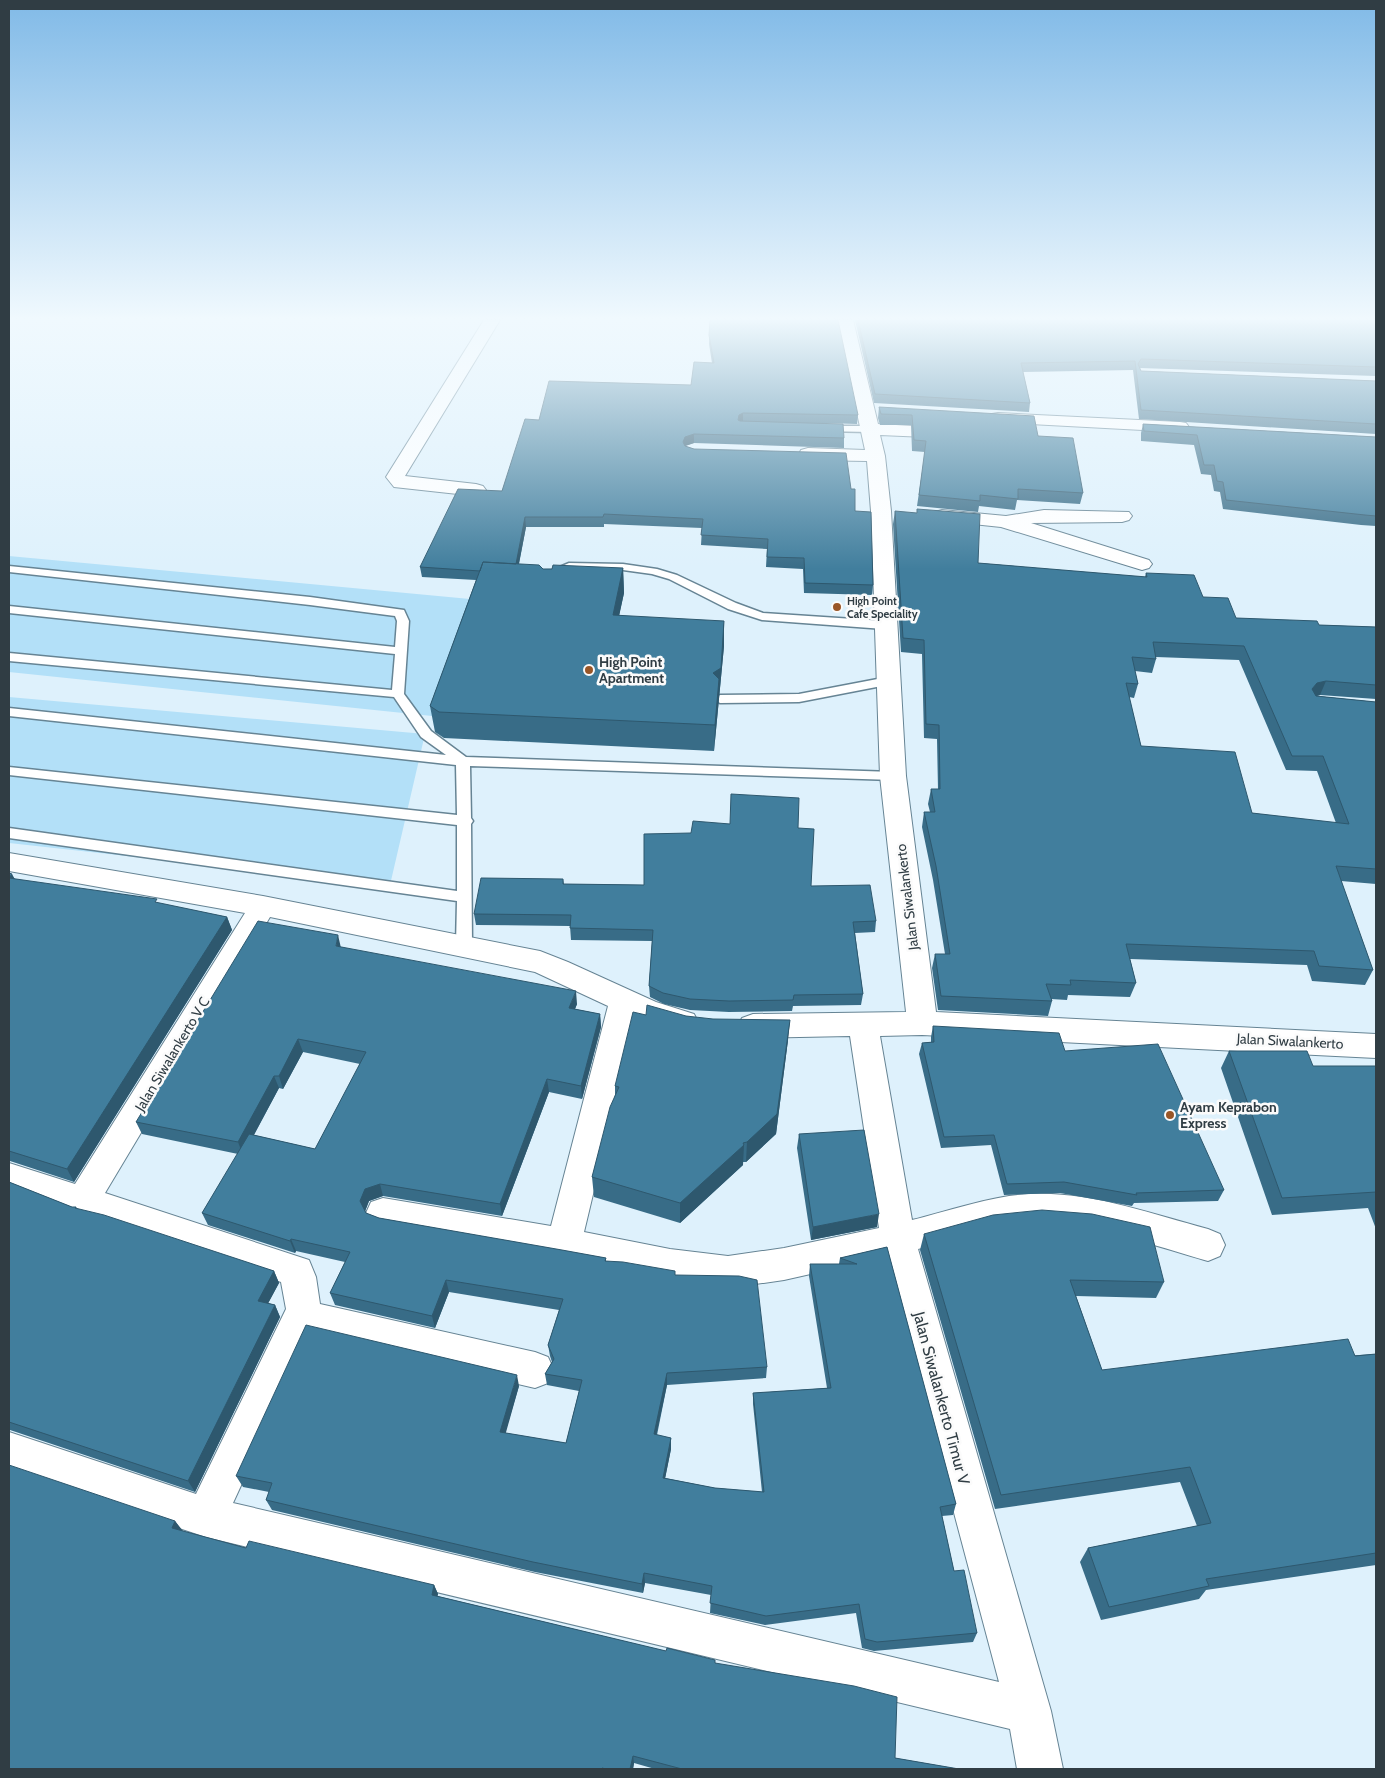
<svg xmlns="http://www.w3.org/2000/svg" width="1385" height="1778" viewBox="0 0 1385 1778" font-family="Cabin,sans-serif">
	<rect width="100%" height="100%" fill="#def1fc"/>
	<!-- green -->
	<path fill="#b3e0f8" d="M9,556l461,43 -38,117 -423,-44z
		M9,697l416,37 -35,151 -381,-42z"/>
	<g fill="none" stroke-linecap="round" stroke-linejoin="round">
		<defs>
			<path id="lane" d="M819,426h51l5,3 -5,3 -48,-1 -3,-1z
				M569,563l54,1 34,5 20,6 59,28 27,10 121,8 6,4 -6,4 -122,-9 -34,-11 -59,-30 -17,-5 -29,-4 -53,-1 -9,3 -6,-3z
				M9,566l301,31 94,13 5,11 -5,73 27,37 35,26 427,15 7,4 -7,4 -423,-14 1,52 2,3 -2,3 1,121 -2,4h-12l-2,-4 1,-44 -448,-63v-10l448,63v-66l-448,-50v-8l448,48 -1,-50 -447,-49v-8l437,47 -25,-18 -27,-40 -385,-36v-8l383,37 3,-36 -386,-41v-7l386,41 2,-26 -2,-5 -85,-11 -301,-33z
				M888,677l4,1 2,3 -2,3 -93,18 -79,1 -6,-4 6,-4 79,-1z"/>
			<path id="street" d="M484,320h16l-95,156 71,8 7,2 3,4 -3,4 -7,2 -82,-9 -8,-10z
				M837,320h16l25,104 71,4 6,1 3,4 -3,4 -6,1 -69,-3 5,21 6,55 15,265 30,236 440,22v24l-454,-23 -42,1 32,184c32,-8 65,-19 97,-24 68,-10 135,16 199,33l12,5 5,11 -5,11 -12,5c-65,-19 -129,-42 -197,-35 -30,3 -64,16 -93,23l133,462 12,58h-46l-7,-40 -804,-192 -197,-66v-39l187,62 90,-185 -5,-27 -196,-65 -4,1 -13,-7 -59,-20v-28l66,21 170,-271 -236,-42v-18l254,43 277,55 28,11 88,40 38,12 4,8 -4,8 -11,4 -48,-16 -51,214 86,17 58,7 56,-8 95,-20 -29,-192 -97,2 -11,-4 -4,-8 4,-8 11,-4 153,-2 -26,-236 -9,-265 -4,-50 -59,-1 -7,-2 -2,-4 2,-4 7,-2 57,2zM270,917l265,55 73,34 -57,220 -168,-28 -12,4 -5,11 5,11 12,4 181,32 106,21 58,7 56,-8 102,-23 113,425 -766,-179 77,-168 225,53 13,-5 6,-13 -6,-13 -13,-5 -215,-48 -4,-27 -7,-17 -204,-67z
				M998,413l182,9 6,1 3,4 -3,4 -6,1 -188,-10 -3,-4 3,-4z
				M942,510l64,6 38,-6 85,2 3,4 -3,4 -7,2 -91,1 118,37 3,4 -3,4 -7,2 -141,-43 -66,-7 -3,-4 3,-4z"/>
		</defs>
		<!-- lane casing -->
		<use href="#lane" stroke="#668494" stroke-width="3"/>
		<!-- street casing -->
		<use href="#street" stroke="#668494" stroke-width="2"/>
		<!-- lane -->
		<use href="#lane" fill="#fff" fill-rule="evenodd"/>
		<!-- street -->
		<use href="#street" fill="#fff" fill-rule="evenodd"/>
	</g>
	<!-- wall -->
	<path fill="#386c87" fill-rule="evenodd" d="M710,320l148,95 -1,9 -33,-1 20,15v10l-150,-5 -9,3 9,3 157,40 4,22 18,74 -1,10 -68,-2 -1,-24 -37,-2 1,-18 -66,-4 1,-17 -98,-4v3h-78l-7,37 24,5 80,-1 1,25 -5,22 105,31 -10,105 -270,-13 -9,-6 -5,-26 46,-126 -54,-3 -2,-10 82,-76 37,-71 152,-35 21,-22 -3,-19z
		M855,320h521v57v-1l-236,-8 1,3 235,10v53l-237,-15 -6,-49 -110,2 7,31 -1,9 -155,-9z
		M879,407l159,29 45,57 -3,11 -63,-4 -2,10 -36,-4 -1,6 -61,-6 8,-54 -13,-1 -1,-26h-31l-2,-7z
		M1143,424l233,13v89l-15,-1 -138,-16 -3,-17 -6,-1 -3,-16 -10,-1 -7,-29 -53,-4v-8z
		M895,511l83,52 167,14 1,-4 57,24 33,21 83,7 57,2v73v-1l-56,-4 -3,1 59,6v182l-35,-3 32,89 -8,15 -53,-4 -5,-16 -177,-6 6,24 -6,14 -62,-2 -1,5 -16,-1 1,2 -4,15 -110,-6 -6,-42 3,-14h10l-12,-74 -11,-53 2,-15h6l-2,-8 3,-15h7l-1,-50 -13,-1 -2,-84 -21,-2 -8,-128zM1156,657l83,3 47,110 31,1 19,52 -84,-10 -111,-67 -12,-49 5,1 4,-14 -3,-13 17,2 4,-14z
		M798,828l13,58 65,35 -1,11 -20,1 8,61 -2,11 -68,1 -1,5 -63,1 -39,-2 -26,-6 -14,-7 -1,-11 3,-45 -81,-1 -1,-14 -94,-1 -2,-11 89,-35 1,5 80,1 47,-52z
		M9,873l6,6 143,24 69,14 5,13 -158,252 -64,-21 -1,1z
		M341,947l236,57 -2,5 25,5 1,13 -19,72 -33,-7 -47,124 -119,-20 -14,5 -4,10 1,2 13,5 227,40v3l69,14 92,92 -1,11 -99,7 -10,50 14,3v11l-6,29 50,10 47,4 -9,-88v-11l74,-5 -18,-112 1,-12h29l1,-6 47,-11 69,257 -3,11 -11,1 12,55 23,62 -4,9 -99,9 -12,-3 -6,-35 -91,12 -55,-12 1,-18 -66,-12 -2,10 -108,-21 -263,-62 -6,-10 3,-8 -26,-5 -7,-11 283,-90 -14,47 61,10 13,-52 -32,-6 -2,-11 7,-12 -2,-6 -2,-11 11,-35 -110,-18 -14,36 -100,-23 -5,-12 15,-31 -49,-11 -1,2 -87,-28 -6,-12 36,-59 -96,-20 -6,-12zM303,1052l57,12 -45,85 -61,-14 25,-47 4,1z
		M686,1016l102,24 -12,94 -30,28h-3v3l-63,58 -86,-26 -2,-20 23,-82v-9z
		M933,1026l132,25 159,139 -6,11 -84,2 -2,3 -72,-13 -56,2 -13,-50 -50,3 -22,-94 3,-11 9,-1v-5z
		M1229,1051l84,15h63v163l-8,-21 -96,7 -51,-147z
		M799,1134l78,93 -66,13 -14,-92z
		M9,1182l63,25h4l2,2 196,62 5,12 -11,20 7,2 5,12 -85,175 -185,-62 -1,1z
		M924,1234l240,48 -8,16 -80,-2 26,74 274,-16v211l-170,25 -7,9 -98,21 -21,-58 8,-14 109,-22 -17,-44 -185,27 -75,-259z
		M175,1521l7,10 64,17 188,37 4,9 -1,2 278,67 180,95 64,11h-304l-21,-6 -1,6h-624z"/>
	<!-- shaded-wall -->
	<path fill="#2e586e" d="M743,413v9l-5,2 1,-9z
		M694,434v9l-9,3 -2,-4 2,-5z
		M525,517l1,10 -11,56 -1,-10z
		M623,568l1,25 -10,47 -1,-25z
		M724,621v25l-10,105 1,-26 -2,-52z
		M1326,681l-6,14 -8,2v-8l5,-6z
		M12,874l7,13 -10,-9z
		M227,917l5,13 -158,252 -7,-13z
		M338,935l3,13 -5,-2z
		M576,991l1,13 -7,17 -1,-13z
		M600,1014l1,13 -19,72 -1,-13z
		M790,1020l-2,20 -12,94 -30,28 1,-20z
		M298,1039l5,13 -20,37 -4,-13z
		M274,1076l5,12 -36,67 -5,-13z
		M547,1079l2,13 -47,124 -2,-12z
		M744,1145l-1,20 -63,58v-20z
		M380,1184l3,12 -14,5 -5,13 -4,-13 5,-12z
		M879,1214l-2,13 -66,13 2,-13z
		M291,1239l5,12 -1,2 -5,-12z
		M274,1271l5,12 -16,30 -5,-12z
		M446,1280l3,12 -14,36 -3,-12z
		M275,1305l5,12 -85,175 -7,-11z
		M667,1373v12l-13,60v-11z
		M517,1375l2,11 -16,57 -3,-11z
		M671,1438v11l-8,40v-11z
		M175,1521l8,10 -11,-3z
		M644,1573l1,10 -2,10 -1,-9z
		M434,1585l4,9 -2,10 -4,-9z
		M633,1756l1,7 -1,6h-3z"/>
	<!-- building -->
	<path fill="#417e9d" stroke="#2e586e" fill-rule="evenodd" d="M710,320h128l20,95 -115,-2 -4,2 -1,5 2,1 103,3 1,14 -150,-4 -9,3 -2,5 2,4 9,3 152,4 5,36h4v22l16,1 2,73 -68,-2 -1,-25 -37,-1 1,-18 -67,-4 2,-16 -99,-5 -1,3h-78l-9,47 -33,-2 -3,9 -60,-4 38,-78 44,2 23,-72 14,1 10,-39 142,4 3,-23 20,1 -5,-28z
		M858,320h518v47l-235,-8 -3,5 3,7 235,10v43l-235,-14 -6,-49 -114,2 9,40 -155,-9z
		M879,407l155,9 4,20 35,2 10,55 -65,-4v10l-38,-4v6l-61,-6 7,-54 -12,-1 -2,-25 -31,-1z
		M1143,424l233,13v79l-11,-1 -139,-15 -3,-18 -6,-1 -3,-16h-10l-7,-30 -53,-4z
		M917,509l63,5 -2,49 169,14 -1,-4 48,2 9,22 25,1 8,20 81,3 2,4 57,2v58l-50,-4 -9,2 -5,6 4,7 60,6v167l-40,-3 37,104 -54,-4 -5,-15 -188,-7 10,39 -66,-3 1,5 -25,-1 6,17 -111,-5 -6,-42h15l-14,-88 -12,-54h11l-4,-23h9l-1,-64 -13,-1 -2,-84 -21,-2 -8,-127 22,2zM1153,642l91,4 48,110h31l26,68 -97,-11 -17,-61 -94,-6 -15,-63 12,1 -6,-27 24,2z
		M483,562l56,3 4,4h9l1,-4 70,3 -10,47 111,6 -3,47 -8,5 6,6 -4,46 -276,-13 -9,-6z
		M731,794l68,4 -1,30 16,1 -3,57 59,-1 6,36 -23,1 10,72 -69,1 -1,5 -64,1 -39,-2 -27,-6 -14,-7 4,-56 -83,-2 1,-13 -97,-1 7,-36 82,1v5l81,1v-51l47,-1 2,-12 37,3z
		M9,873l3,1 -3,4 148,21 -2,3 72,15 -160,252 -58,-18z
		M258,921l80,14 -2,11 240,45 -7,17 31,6 -19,72 -34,-7 -47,125 -120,-20 -15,5 -5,12 6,12 13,5 183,32 44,8 -1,3 18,1 52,9v4l64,1 18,4 10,87 -100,6 -13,61 17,4 -8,40 52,10 49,4 -11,-99 78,-5 -21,-124h47l-17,-6 47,-11 69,257 -16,3 14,64 10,-1 13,63 -100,9 -12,-3 -6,-35 -93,12 -56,-13 2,-17 -68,-13 -2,11 -109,-22 -267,-62 6,-17 -36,-7 70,-151 211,50 -17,57 66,11 16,-63 -37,-6 9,-15 -6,-14 15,-46 -117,-19 -14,36 -102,-23 20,-41 -59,-13 -1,2 -88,-28 47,-79 66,15 51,-97 -68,-13 -19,37h-5l-36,66 -102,-20z
		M647,1005l39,11 27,3 77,1 -13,94 -30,28 -4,1 1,2 -64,58 -88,-26 18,-70 9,-20 -4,-1 18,-74 13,3z
		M933,1026l126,7 6,18 93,-7 66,146 -88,3 1,2 -73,-13 -57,2 -13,-49 -50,2 -22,-94 12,-1z
		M1229,1051h78l6,15h63v126l-94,6z
		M864,1130l15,84 -66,13 -14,-93z
		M9,1182l63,25h4l-1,1 29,7 170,56 -16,30 17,4 -87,176 -179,-59z
		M1042,1210l50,4 58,13 14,55 -94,-2 32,90 246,-31 7,17 21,-2v199l-170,26 3,7 -100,21 -21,-59 123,-25 -21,-56 -189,28 -77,-261 69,-19z
		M9,1465l166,56 -3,7 74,20 3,-7 185,44 -2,10 234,56 1,-3 48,12v3l139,23 43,11 -2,61 64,11h-277l-49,-13 -3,13h-24l-4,-1 -1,1h-592z"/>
	<!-- sky -->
	<linearGradient id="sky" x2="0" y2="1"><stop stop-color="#81bae7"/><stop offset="0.56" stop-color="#f0f9fe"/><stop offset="1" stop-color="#f0f9fe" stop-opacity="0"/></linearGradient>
	<rect width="1385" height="569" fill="url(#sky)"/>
	<!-- markers -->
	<g fill="#995627" stroke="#fbfbfb" stroke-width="2">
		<circle cx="837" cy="607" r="5"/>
		<circle cx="589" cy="670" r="5"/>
		<circle cx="1170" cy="1115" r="5"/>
	</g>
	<g text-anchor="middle" stroke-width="5" stroke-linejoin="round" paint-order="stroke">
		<!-- far-poi labels -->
		<g font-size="11" font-weight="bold" fill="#303d44" stroke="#fbfbfb" text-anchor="start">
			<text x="847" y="605">High Point<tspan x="847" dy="13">Cafe Speciality</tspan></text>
		</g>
		<!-- poi labels -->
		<g font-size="14" font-weight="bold" fill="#303d44" stroke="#fbfbfb" text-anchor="start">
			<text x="599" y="667">High Point<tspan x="599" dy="16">Apartment</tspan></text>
			<text x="1180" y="1112">Ayam Keprabon<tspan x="1180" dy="16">Express</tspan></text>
		</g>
		<!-- street labels -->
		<g font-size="14" fill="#303d44" stroke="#fbfbfb">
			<text transform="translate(907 897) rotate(-97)" y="5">Jalan Siwalankerto</text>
			<text transform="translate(1290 1041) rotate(3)" y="5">Jalan Siwalankerto</text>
			<text transform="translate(172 1054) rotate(-59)" y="5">Jalan Siwalankerto V C</text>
		</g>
		<!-- near-street labels -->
		<g font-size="16" fill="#303d44" stroke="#fbfbfb">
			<text transform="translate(942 1398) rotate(75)" y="6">Jalan Siwalankerto Timur V</text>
		</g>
	</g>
	<!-- border -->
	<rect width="1385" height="1778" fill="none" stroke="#303d44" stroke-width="20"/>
</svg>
